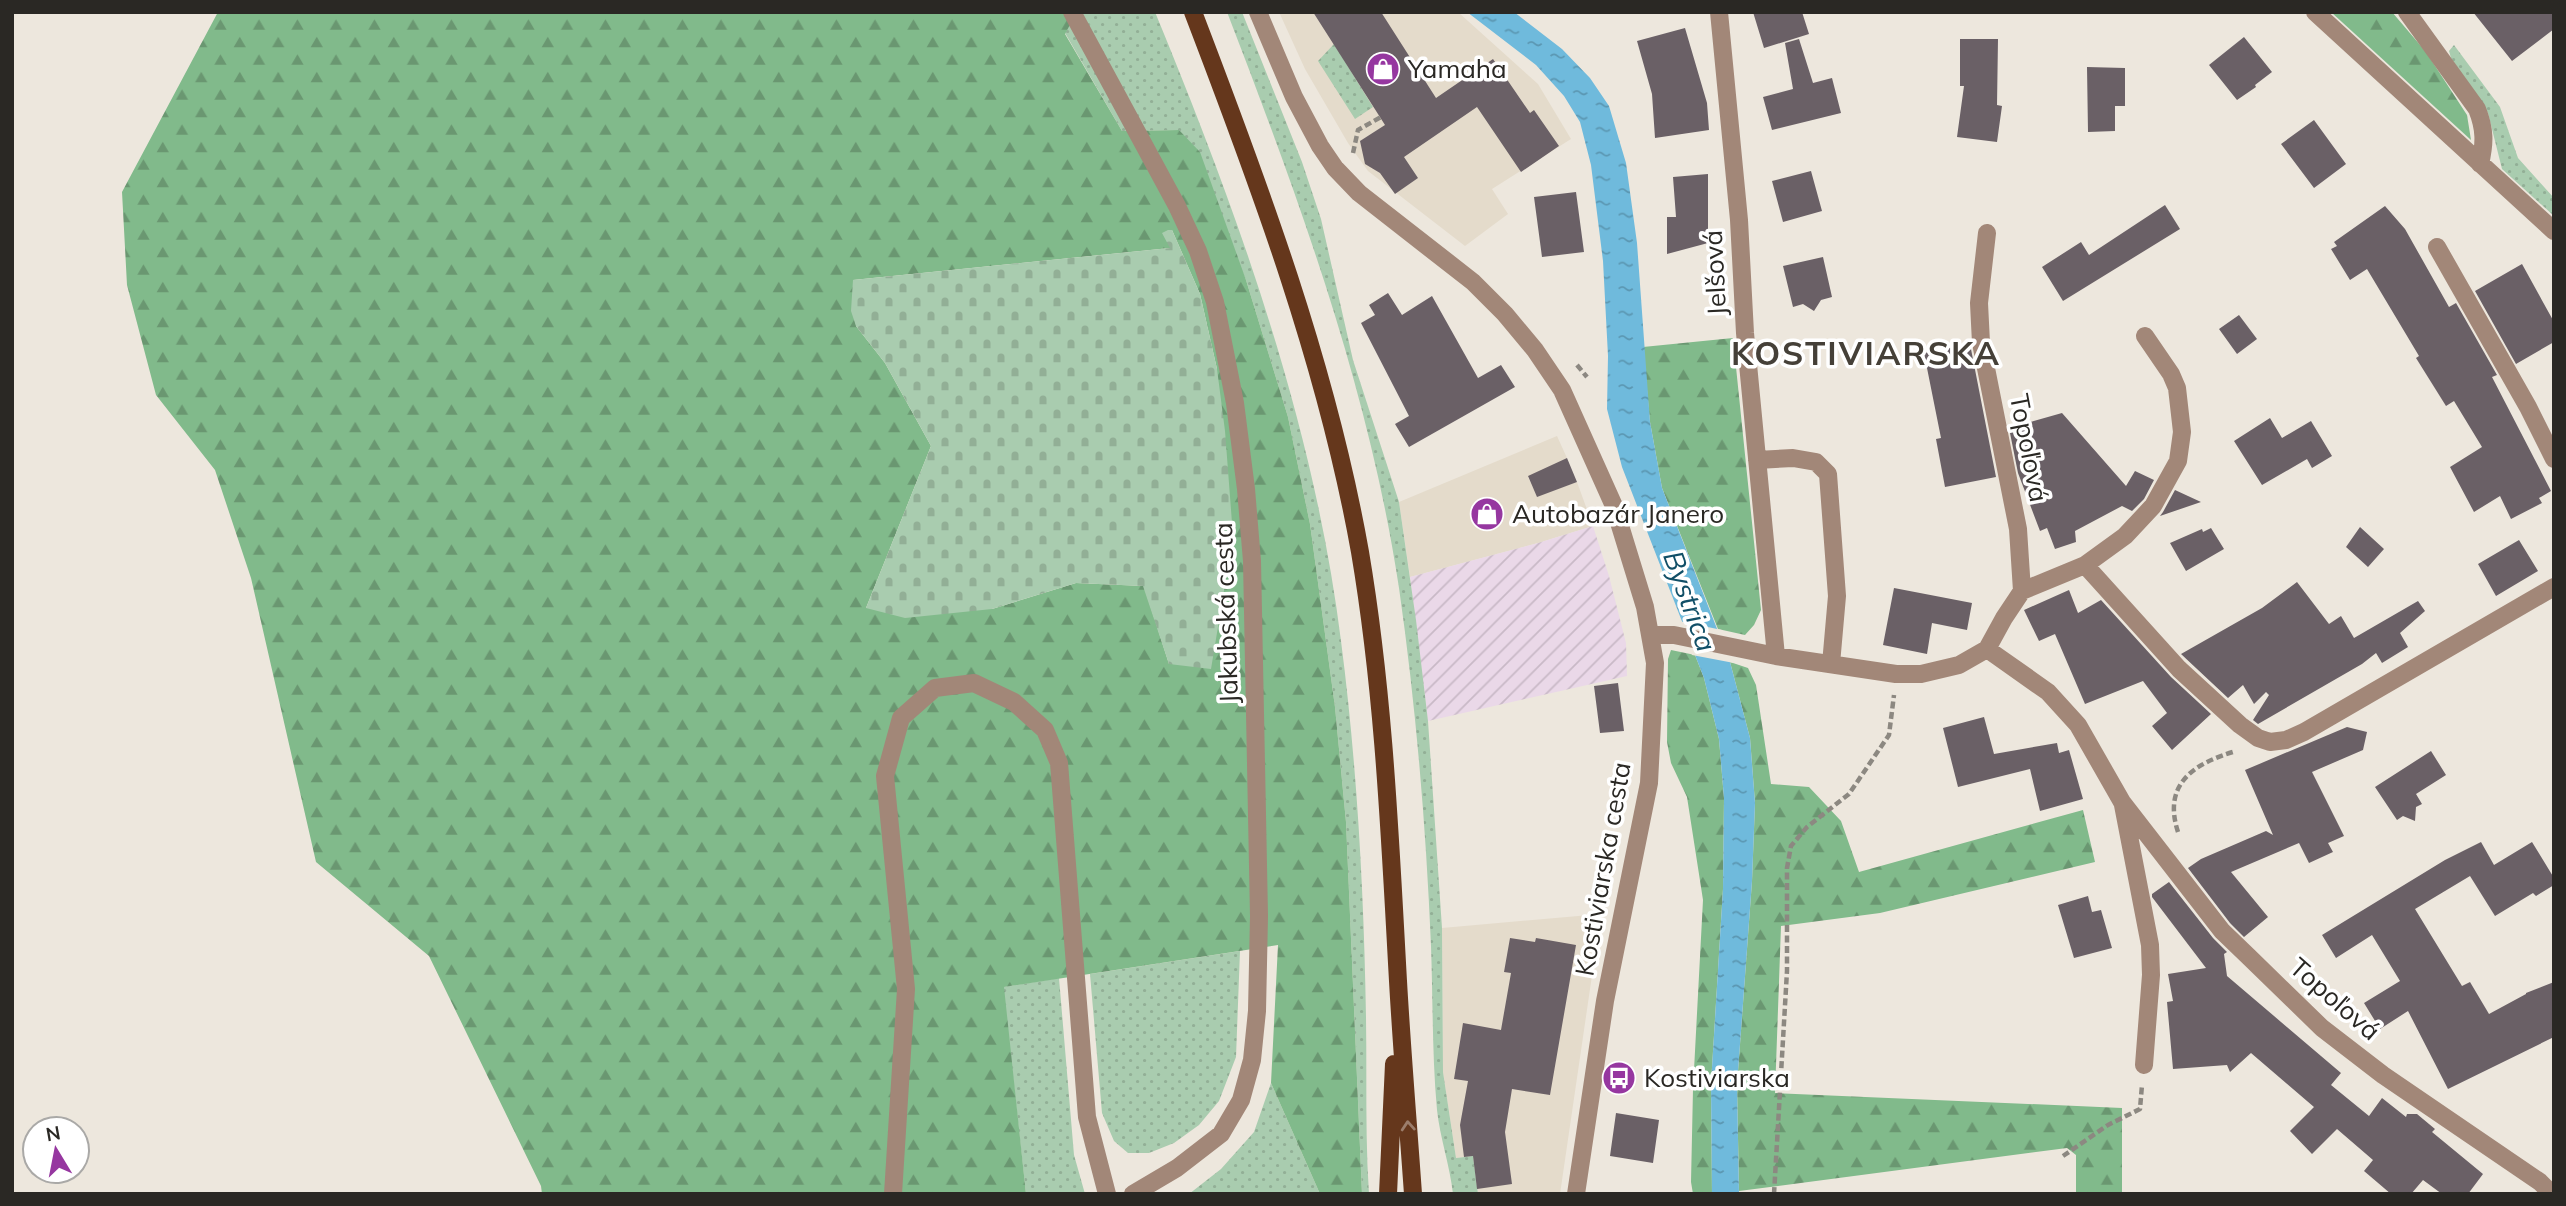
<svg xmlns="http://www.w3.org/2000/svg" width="2566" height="1206" viewBox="0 0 2566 1206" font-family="Mulish,sans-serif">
	<defs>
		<pattern id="industrial-furrows" width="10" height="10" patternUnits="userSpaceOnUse" patternTransform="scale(1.75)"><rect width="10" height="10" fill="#ead8e8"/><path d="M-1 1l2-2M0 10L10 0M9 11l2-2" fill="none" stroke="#c9b9c7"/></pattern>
		<pattern id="grass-dots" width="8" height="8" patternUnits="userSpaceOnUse" patternTransform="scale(1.75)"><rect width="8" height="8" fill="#a9ccaf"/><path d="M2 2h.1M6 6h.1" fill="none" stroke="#92af96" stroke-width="1.8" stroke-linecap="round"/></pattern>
		<pattern id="forest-firs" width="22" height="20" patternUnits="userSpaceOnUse" patternTransform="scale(1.75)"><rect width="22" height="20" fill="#81ba8b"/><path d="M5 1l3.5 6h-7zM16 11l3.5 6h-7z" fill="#6a9771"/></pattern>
		<pattern id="cemetery-stones" width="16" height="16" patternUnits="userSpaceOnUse" patternTransform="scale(1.75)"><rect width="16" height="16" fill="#a9ccaf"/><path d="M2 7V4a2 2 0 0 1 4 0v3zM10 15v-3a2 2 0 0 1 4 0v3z" fill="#92af96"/></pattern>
		<pattern id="water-ripples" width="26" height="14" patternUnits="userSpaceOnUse" patternTransform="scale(1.75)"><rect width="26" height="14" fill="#6fbadc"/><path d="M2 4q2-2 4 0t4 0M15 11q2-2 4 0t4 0" fill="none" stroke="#5b97b2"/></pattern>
	</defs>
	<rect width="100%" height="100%" fill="#ede7dd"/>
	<!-- built -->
	<path fill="#e4dbcb" d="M1279,12h179l80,72 33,55 -79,50 16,25 -43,32 -97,-75 -20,-28 -43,-74z
		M1557,436l10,22 -39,19 9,19 40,-14 16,44 -55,17 -128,34 -11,-75z
		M1601,914l-41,280h-82l-5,-38 -17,2 -13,-86 -1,-144z"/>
	<!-- industrial -->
	<path fill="url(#industrial-furrows)" d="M1593,526l16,50 17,67 1,33 -199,45 -18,-144 128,-34z"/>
	<!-- grass -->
	<path fill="url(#grass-dots)" d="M1077,12h78c83,201 159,412 186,629 16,123 23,252 25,376 1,59 -1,118 3,177h-7l-16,-372 -11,-115 -25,-183 -22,-107 -42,-137 -67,-150 -57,1 -57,-98z
		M1227,12h15l60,150 19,57 32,141 46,142 17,118 12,101 14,207 1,144 13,86 17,-2 5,38h-25c-3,-28 -13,-56 -16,-84 -5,-55 -4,-109 -6,-164 -5,-119 -15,-240 -32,-358 -30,-199 -100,-389 -172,-576z
		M1334,44l39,63 -18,12 -37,-58z
		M2454,45l46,62 18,51 36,40v18l-52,-47 -14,-56 -37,-55 -2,-7z
		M1240,951l-4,106 -17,44 -20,24 -25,18 -25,10h-21l-14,-12 -12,-28 -12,-139z
		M1059,978l15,177 11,39h-59l-23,-207z
		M1271,1083l49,111h-131l32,-25 33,-37z"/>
	<!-- forest -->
	<path fill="url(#forest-firs)" fill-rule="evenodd" d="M218,12h859l-12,22 57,97 57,-1 21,22 46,128 42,137 22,107 25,183 11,115 16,372h-42l-49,-111 7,-138 -274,42 22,207h-484l-1,-8 -112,-230 -113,-94 -65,-284 -36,-108 -59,-75 -29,-110 -5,-93zM1172,230l28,64 17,75 -48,295 -25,-78 -68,-3 -84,26 -126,-1 65,-162 -46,-83 -29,-37 -3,-46 317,-32z
		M2331,12h61l34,40 41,63 4,25z
		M1733,338l28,272 -7,15 -9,10 -27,-6 -56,-141 -12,-66 -7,-75z
		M1671,650l24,5 9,23 15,61 5,59 -1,91 -12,195 1,110h-19l-2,-12 2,-93 10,-189 -16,-103 -16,-34 -4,-21 1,-83z
		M1730,662l18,6 8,17 15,99 38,3 32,34 18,51 224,-62 12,52 -215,51 -99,13 -6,167 347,15v86h-46v-39l-9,-7 -328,43 -2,-106 15,-204 3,-78 -5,-65z"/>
	<!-- cemetery -->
	<path fill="url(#cemetery-stones)" d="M1168,230h4l28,64 17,75 8,62 8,105 -22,133 -42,-5 -26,-78 -67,-3 -84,26 -87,9 -39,-10 65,-162 -46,-83 -29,-37 -5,-15 2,-31 317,-32 -8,-15z"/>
	<!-- water -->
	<path fill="url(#water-ripples)" d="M1467,12h47l48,37 28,29 19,28 17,57 11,80 13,179 12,66 68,174 20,76 5,65 -3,78 -15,204 2,109h-27l-1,-110 12,-195 1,-91 -5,-59 -15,-61 -82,-211 -15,-58 1,-53 -5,-95 -12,-96 -11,-43 -16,-26 -28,-31z"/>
	<!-- pier -->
	<path fill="#ede7dd" d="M1679,621l43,9 12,33 -42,-8z"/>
	<!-- building -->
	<path fill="#6a6066" d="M1313,12h68l55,86 57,-39 37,54 4,-3 25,36 -38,26 -44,-65 -73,50 14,21 -23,16 -15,-21 -15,-9 -5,-23 25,-16z
		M1753,12h49l7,22 -45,14z
		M2473,12h81v17l-42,32z
		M1685,28l22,75 2,27 -54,8 -3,-44 -15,-53z
		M2244,37l28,35 -17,13 1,2 -19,13 -28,-35z
		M1799,39l14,44 19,-5 9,35 -69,17 -9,-33 30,-8 -8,-46z
		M1960,39h38l-1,66 5,1 -5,36 -40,-5 7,-51h-4z
		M2087,67l38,1v38h-10v25l-27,1z
		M2314,120l32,44 -32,24 -33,-44z
		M1811,171l11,40 -39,11 -11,-41z
		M1708,174v69l-41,11v-37h9l-3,-40z
		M1576,192l8,60 -42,5 -8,-60z
		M2165,205l15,24 -117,72 -21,-34 39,-25 8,13z
		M2385,206l20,23 44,78 7,-4 41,72 -5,2 59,114 -12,7 3,5 -31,16 -11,-23 -26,16 -24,-45 32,-20 -28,-46 -8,5 -30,-48 3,-2 -52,-87 -17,11 -19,-31 6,-3 -3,-4z
		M1823,257l9,40 -11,3 -7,11 -11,-7 -10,3 -10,-41z
		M2522,264l32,58v20l-38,22 -41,-73z
		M1388,293l14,22 30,-19 46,82 23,-13 14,22 -106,60 -14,-23 14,-8 -48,-93 14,-8 -6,-10z
		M2239,315l18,24 -20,15 -18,-25z
		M1970,344l26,133 -51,10 -9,-48 5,-1 -17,-85z
		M2062,413l64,73 9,-15 19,9 -10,19 -12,12 -10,-5 -47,25 1,11 -21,7 -8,-21 -7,3 -22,-58 -9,-45z
		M2270,418l12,20 29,-17 21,35 -20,12 -5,-9 -45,26 -28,-44z
		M1567,458l10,24 -40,15 -9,-21z
		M2175,490l26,12 -41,14 3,-4z
		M2360,527l24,22 -16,18 -22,-20z
		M2211,528l13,21 -38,22 -16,-28 32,-14 1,3z
		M2519,540l19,31 -42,25 -18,-32z
		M2297,582l32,42 12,-8 13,22 64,-37 7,10 -25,22 8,14 -26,16 -6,-10 -14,11 -104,60 -5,-4 16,-25 -3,-3 -12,12 -11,-19 -15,13 -47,-44 81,-46z
		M1894,588l78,15 -5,27 -35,-7 -5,31 -44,-9z
		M2069,590l9,23 23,-13 70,77 40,37 -39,36 -20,-24 15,-13 -24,-32 -58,23 -30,-70 -16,7 -15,-31z
		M1618,683l6,48 -24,2 -6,-47z
		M1984,717l10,37 63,-11 2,10 10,-3 14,49 -43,12 -10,-42 -72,18 -15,-59z
		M2347,727l20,5 -4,18 -51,22 32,64 -16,7 5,9 -24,11 -10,-20 -68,29 37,45 -24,20 -14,-14 -42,-55 13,-9 65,-28 7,4 -28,-65z
		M2431,751l15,24 -30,19 6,10 -6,3 -1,14 -12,-5 -6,4 -22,-33z
		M2481,842l13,23 38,-23 22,36v7l-18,11 -3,-3 -38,23 -25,-40 -55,33 47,77 8,-4 19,32 37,-20v-1l28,-11v55l-106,52 -40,-78 -28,18 -16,-26 36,-22 -28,-46 -36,23 -14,-23 123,-75z
		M2169,882l44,56 14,14 -3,2 3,22 114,97 -10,12 38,31 13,-18 24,19 1,-3h10l18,15 -3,3 51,42 -15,20h-26l-19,-14 -12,14h-20l-27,-23 9,-11 -36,-31 -25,25 -22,-23 24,-24 -63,-54 -21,19 -3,-7 -54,4 -6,-67 6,-1 -5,-27 38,-6 -54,-71v-3z
		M2088,896l4,16 9,-2 11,38 -38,10 -16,-53z
		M1510,938l25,4 1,-4 40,7 -26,150 -38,-6 -7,43 7,52 -35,5 -4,-33 -9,1 -4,-32 8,-44 -14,-2 9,-56 38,7 10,-57 -7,-1z
		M1616,1113l43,7 -6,43 -43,-7z"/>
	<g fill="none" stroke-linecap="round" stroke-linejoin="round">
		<!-- path -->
		<path stroke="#8c8881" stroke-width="4.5" stroke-dasharray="7 3.5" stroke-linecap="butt" d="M1353,153l5,-23 23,-13
			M1577,365l10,12
			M2178,832c-16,-49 17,-69 58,-81
			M2063,1156l45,-31 32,-16 2,-24
			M1774,1194l13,-223v-103l4,-22 16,-19 42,-33 40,-59 5,-40"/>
		<!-- minor -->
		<path stroke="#a28778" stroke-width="18" d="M1072,12l105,194 21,45 17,51 20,101 11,86 6,72 7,355 -2,95 -5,49 -11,40 -20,34 -44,34 -44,26
			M1258,12l36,85 26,49 15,22 24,25 114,89 32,32 30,36 27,40 52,116 31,101 10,56 -6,120 -44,218 -29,193
			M1719,12l20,208 6,113 31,323
			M2315,12l239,219
			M2407,12l70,97c8,20 8,34 3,55
			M1987,233l-8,70 2,40 37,186 4,62
			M2437,247l91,160 26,52
			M1757,460l36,-2 23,4 12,12 9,122 -6,68
			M2085,565l94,104 61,56 18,13 12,4 16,-2 18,-8 250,-145
			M1650,635h24l102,21 120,18h25l38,-9 28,-16 17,-31 18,-27 63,-26 40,-29 28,-30 25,-45 4,-29 -5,-44 -6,-14 -26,-38
			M1987,649l61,43 30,33 44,77 100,129 27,26 73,71 61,47 157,107 12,12
			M2123,805l27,140 1,30 -7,90
			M893,1194l13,-205 -21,-213 16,-58 34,-30 39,-5 40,19 31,28 14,33 28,354 20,77"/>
		<!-- major -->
		<path stroke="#65371c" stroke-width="18" d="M1193,12c67,175 134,354 167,540 24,142 30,286 38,429 4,71 10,142 15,213
			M1388,1194l6,-130"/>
	</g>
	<!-- one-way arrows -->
	<defs><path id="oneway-chevron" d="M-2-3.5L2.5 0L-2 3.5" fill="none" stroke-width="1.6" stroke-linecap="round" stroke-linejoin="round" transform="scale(1.75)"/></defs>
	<use stroke="#9b7d6b" href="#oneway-chevron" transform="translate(1408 1126) rotate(-94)"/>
	<!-- icons -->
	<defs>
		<symbol id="shop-disc" viewBox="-11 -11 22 22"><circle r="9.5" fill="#9637a0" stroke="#fff"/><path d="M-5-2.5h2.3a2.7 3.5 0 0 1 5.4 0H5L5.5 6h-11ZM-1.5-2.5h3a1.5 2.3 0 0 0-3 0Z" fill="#fff"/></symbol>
		<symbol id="bus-disc" viewBox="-11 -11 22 22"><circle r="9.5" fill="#9637a0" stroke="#fff"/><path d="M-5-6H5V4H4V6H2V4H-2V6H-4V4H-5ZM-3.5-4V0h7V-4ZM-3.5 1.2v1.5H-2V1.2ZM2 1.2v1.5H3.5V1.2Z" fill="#fff"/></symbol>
	</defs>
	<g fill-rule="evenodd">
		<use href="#shop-disc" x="1364" y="50" width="38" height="38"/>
		<use href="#shop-disc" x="1468" y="495" width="38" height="38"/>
		<use href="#bus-disc" x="1600" y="1059" width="38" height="38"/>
	</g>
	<g text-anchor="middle" stroke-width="7" stroke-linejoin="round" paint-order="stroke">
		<!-- poi labels -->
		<g font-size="26" fill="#2a2824" stroke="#fff" text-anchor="start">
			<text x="1408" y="78">Yamaha</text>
			<text x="1512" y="523">Autobazár Janero</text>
			<text x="1644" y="1087">Kostiviarska</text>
		</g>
		<!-- street labels -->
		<g font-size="26" fill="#2a2824" stroke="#fff">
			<text transform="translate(1715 273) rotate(-93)" y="9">Jelšová</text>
			<text transform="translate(2029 448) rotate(79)" y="9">Topoľová</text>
			<text transform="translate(1226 613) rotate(-92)" y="9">Jakubská cesta</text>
			<text transform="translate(1603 869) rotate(-80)" y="9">Kostiviarska cesta</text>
			<text transform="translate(2335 999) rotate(41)" y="9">Topoľová</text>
		</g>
		<!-- water labels -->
		<g font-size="28" font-style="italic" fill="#114f67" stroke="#fff">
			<text transform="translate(1690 601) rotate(70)" y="10">Bystrica</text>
		</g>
		<!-- district labels -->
		<g font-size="33" font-weight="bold" letter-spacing="2" fill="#454038" stroke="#fff">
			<text x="1866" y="365">KOSTIVIARSKA</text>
		</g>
	</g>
	<!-- border -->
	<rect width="2566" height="1206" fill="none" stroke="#2a2824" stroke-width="28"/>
	<!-- north arrow -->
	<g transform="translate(56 1150) rotate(350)"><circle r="33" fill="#ffffff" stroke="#aaa9a7" stroke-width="2"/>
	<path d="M0-5L12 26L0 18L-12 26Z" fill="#9637a0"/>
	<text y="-10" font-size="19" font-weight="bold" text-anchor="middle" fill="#2a2824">N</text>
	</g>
</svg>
